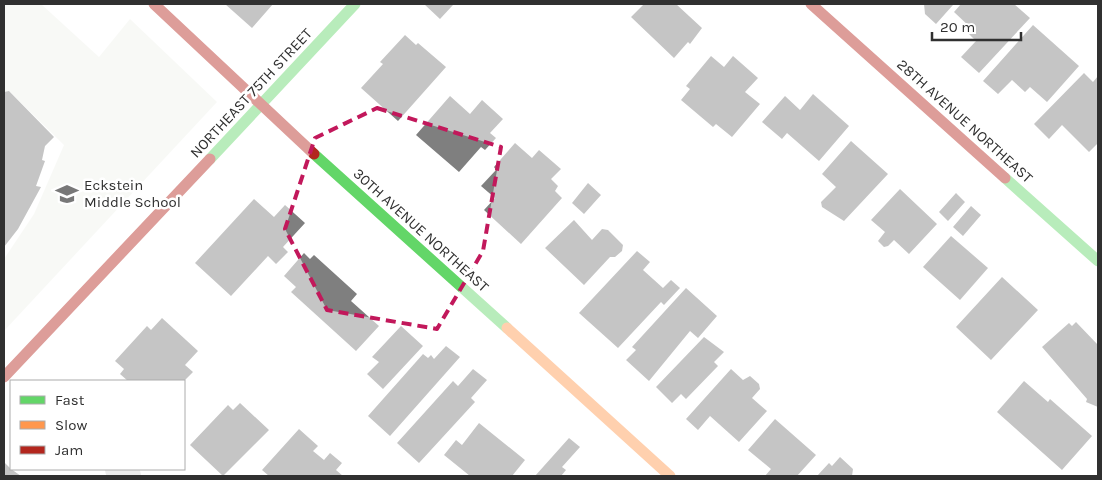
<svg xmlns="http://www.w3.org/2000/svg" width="1102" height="480" viewBox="0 0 1102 480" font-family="Karla,sans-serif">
	<rect width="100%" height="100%" fill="#fff"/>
	<!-- green -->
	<path fill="#f0f2ec" d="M4,4h37l58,53 31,-38 87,83 -213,229v-72l30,-45 30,-69 -55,-54 -5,1z"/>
	<!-- building -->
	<path fill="#7f7f7f" d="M225,4h48l-21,24z
		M424,4h28l1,1 -13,14z
		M644,4h32l26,24 -12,16 -2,-2 -14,16 -43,-41z
		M924,4h28l1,1 -17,19 -11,-10z
		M961,4h53l16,14 -51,55 -18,-16 15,-16 -9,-9 4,-4 -17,-16z
		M1033,25l46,41 -32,36 -17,-15 -5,5 -13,-12 -14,14 -15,-13z
		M405,35l11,10 2,-2 28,24 -48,54 -37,-33 22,-24 -3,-2z
		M711,56l13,11 9,-11 25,22 -13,14 15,12 -28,33 -16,-13 -3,3 -32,-27 9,-11 -4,-3z
		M1084,73l9,9 5,-6v67l-9,9 -27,-27 -13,14 -15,-15z
		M9,91l45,46 -9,9 -3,14 3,1 -9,25 5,1 -23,42 -14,18v-155z
		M813,94l36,32 -30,35 -32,-28 -5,6 -20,-17 23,-26 15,14z
		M450,96l20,18 12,-14 21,19 -13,14 6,5 -11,12 -4,-3 -22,25 -43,-37z
		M851,141l37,33 -44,47 -22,-14 -1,-5 15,-15 -14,-13z
		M515,143l17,15 7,-8 22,19 -10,10 7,7 -3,5 7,7 -41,46 -37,-34 11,-12 -14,-12 15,-16 -2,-3z
		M588,183l13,12 -17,19 -12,-11z
		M900,189l37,35 -28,30 -15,-14 -6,6 -4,1 -6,-6 7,-9 -14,-12z
		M956,193l9,9 -17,19 -9,-9z
		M254,199l20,18 11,-12 20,18 -22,24 5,5 -12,12 -8,-8 -37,40 -36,-33z
		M971,206l10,9 -18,21 -10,-9z
		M574,220l18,20 10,-11 6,1 15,15 -1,6 -7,6h-5l-26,28 -39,-37z
		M951,236l37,32 -28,32 -37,-33z
		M637,251l13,11 -7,8 20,18 8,-8 9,8 -16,17 -3,-3 -43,46 -39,-35z
		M304,253l6,6 4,-4 43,39 -6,7 28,25 -23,25 -65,-59 5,-5 -12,-11z
		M1002,277l36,33 -47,50 -35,-33z
		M686,288l31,28 -19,22 -8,-7 -41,50 -23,-21 10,-10 -4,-3z
		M162,318l36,33 -13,14 8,7 -9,9h-56l-8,-7 4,-5 -9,-8 32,-35 4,4z
		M1076,322l22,23v62l-12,-5 1,-3 -45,-52 27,-24 3,3z
		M401,326l22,20 -40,43 -16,-15 12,-12 -7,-5z
		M704,337l20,15 -10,10 4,4 -32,33 -5,-5 -9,9 -16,-16z
		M446,346l14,11 -70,79 -22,-20 55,-62 5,4 3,-3 3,4z
		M473,369l14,11 -16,18 4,4 -56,61 -22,-20 56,-62 5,5z
		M731,369l12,11 7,-4 9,8 1,5 -8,9 15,13 -28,31 -29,-26 -12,14 -12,-11z
		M1024,381l24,21 2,-3 42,37 -30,34 -65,-58z
		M240,403l29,27 -46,46 -33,-31 38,-40 5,5z
		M775,419l41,36 -19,21h-32l6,-7 -23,-19z
		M479,423l46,37 -13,16h-42l-26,-21 12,-15 6,5z
		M299,429l19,17 -5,5 11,9 6,-7 12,10 -6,7 7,6h-74l-7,-6z
		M569,438l11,9 -18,20 4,3 -5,6h-26z
		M840,457l13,12 -1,7h-35l12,-13 3,3z
		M4,462l7,7 10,7h-17z"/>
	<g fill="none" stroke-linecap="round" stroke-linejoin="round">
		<!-- street -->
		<path stroke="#d4d4d4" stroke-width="28" d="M119,469l8,7"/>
		<!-- fast -->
		<path stroke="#63d668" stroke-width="11" d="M314,154l193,174
			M210,159l145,-155
			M1005,178l93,83"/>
		<!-- slow -->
		<path stroke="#ff974d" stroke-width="11" d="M507,328l163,148"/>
		<!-- jam -->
		<path stroke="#b3261e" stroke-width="11" d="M154,4l160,150
			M811,4l194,174
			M4,377l206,-218"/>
	</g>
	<!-- marked area -->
	<path d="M0 0H1102V480H0ZM377,108l124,39 -18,104 -46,78 -110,-19 -42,-81 30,-91z" fill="#fff" fill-opacity=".55" fill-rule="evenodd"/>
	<path fill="none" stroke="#c2185b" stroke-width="4" stroke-dasharray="10 6" stroke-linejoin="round" d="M377,108l124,39 -18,104 -46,78 -110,-19 -42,-81 30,-91z"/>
	<!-- icons -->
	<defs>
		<symbol id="school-bare" viewBox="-9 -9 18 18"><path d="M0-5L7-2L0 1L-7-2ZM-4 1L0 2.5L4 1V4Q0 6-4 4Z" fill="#787878" stroke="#fff" stroke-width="2.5" paint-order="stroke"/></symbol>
	</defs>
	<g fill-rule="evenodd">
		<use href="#school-bare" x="51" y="178" width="32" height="32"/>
	</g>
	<g text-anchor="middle" stroke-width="5" stroke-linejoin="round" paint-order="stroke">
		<!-- street labels -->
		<g font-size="15" fill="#303030" stroke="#fff">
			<text transform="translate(251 93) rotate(-47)" y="5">NORTHEAST 75TH STREET</text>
			<text transform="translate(965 121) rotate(42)" y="5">28TH AVENUE NORTHEAST</text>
			<text transform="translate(421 230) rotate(42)" y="5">30TH AVENUE NORTHEAST</text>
		</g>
		<!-- poi labels -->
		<g font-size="15" fill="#303030" stroke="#fff" text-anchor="start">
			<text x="84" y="190">Eckstein<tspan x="84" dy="17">Middle School</tspan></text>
		</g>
	</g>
	<!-- border -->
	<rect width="1102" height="480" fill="none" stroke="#303030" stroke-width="10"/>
	<!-- legend -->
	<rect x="10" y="380" width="175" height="90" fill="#ffffff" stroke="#acacac"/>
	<rect x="20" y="396" width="25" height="8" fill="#63d668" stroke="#acacac"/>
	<text x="55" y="405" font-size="15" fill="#303030">Fast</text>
	<rect x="20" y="421" width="25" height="8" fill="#ff974d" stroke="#acacac"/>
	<text x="55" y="430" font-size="15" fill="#303030">Slow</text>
	<rect x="20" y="446" width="25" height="8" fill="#b3261e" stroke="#acacac"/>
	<text x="55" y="455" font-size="15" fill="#303030">Jam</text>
	<!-- scale -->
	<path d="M932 32v8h89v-8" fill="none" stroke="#303030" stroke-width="2.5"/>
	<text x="940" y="32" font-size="15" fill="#303030" stroke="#ffffff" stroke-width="4" paint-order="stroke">20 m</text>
</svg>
